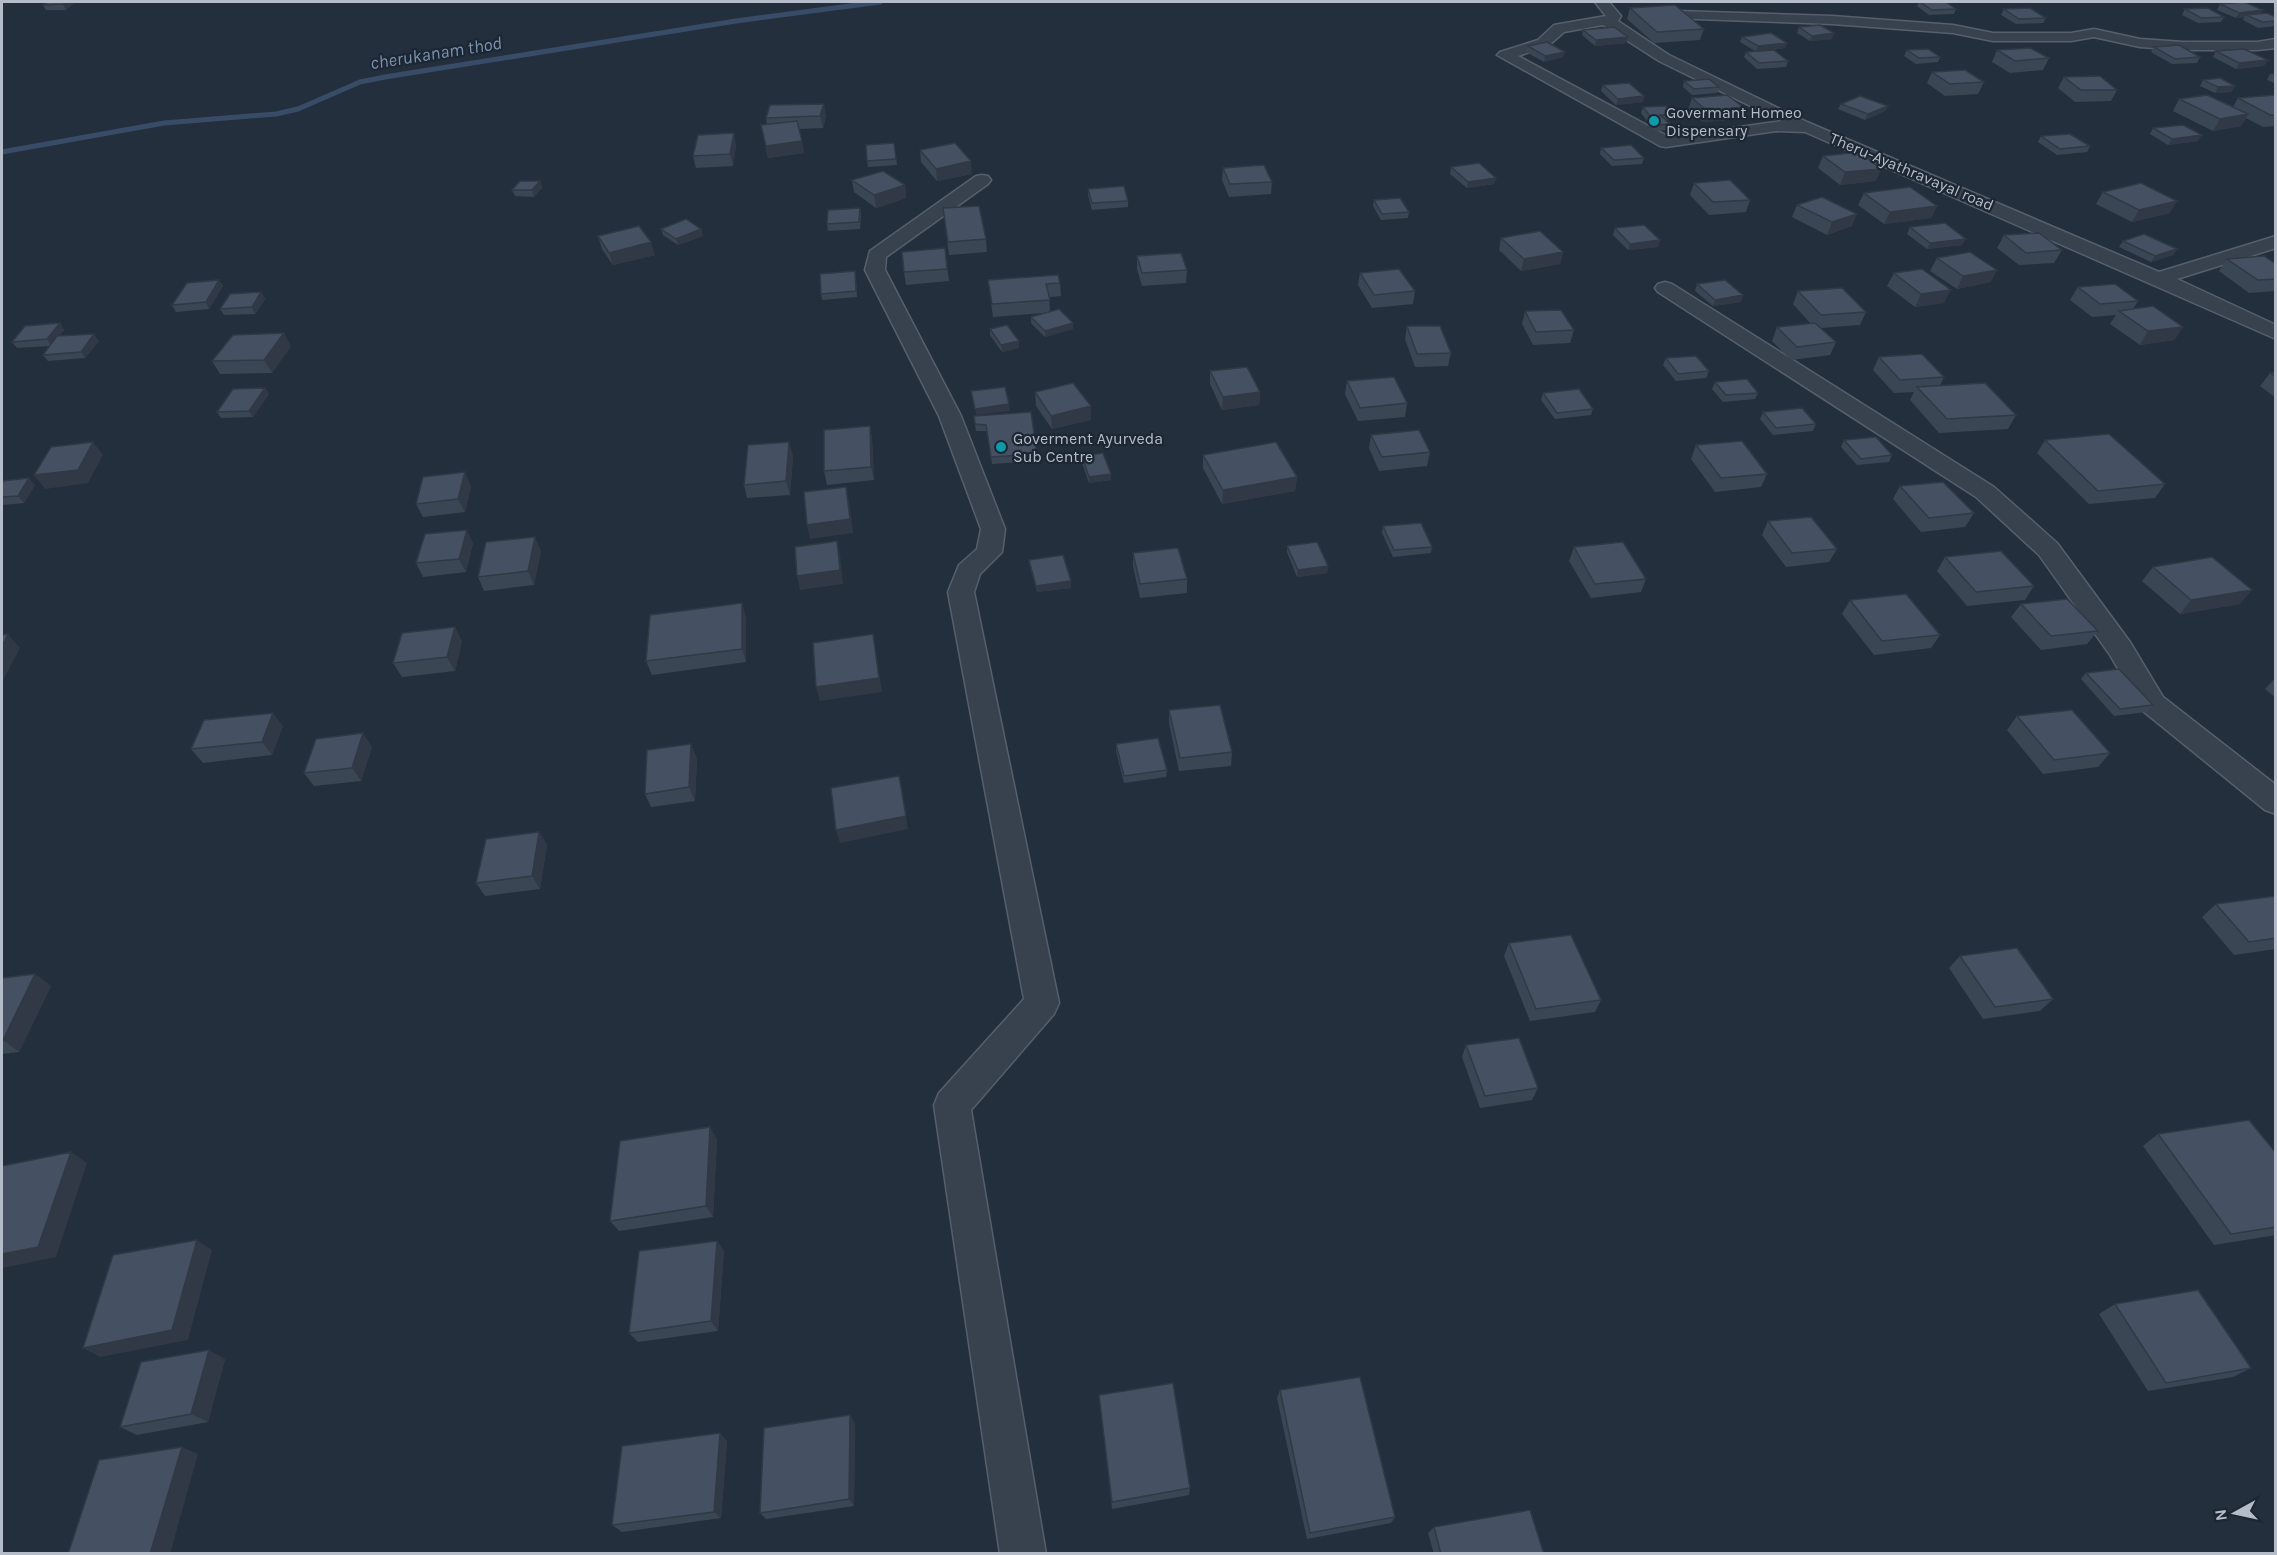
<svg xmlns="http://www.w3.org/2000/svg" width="2277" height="1555" viewBox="0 0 2277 1555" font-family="Karla,sans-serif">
	<rect width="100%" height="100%" fill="#242f3e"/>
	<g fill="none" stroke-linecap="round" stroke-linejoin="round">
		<!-- stream -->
		<path stroke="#394c67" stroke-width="5" d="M2,152l162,-29 112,-9 22,-5 62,-27 25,-5 351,-56 144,-19"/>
		<defs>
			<path id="street" d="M1595,2h14l12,14 -3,5 51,34 138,67 352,150 117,-36v12l-99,31 99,46v14l-471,-207 -29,-1 -110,16 -6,-1 -163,-91 3,-3 38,-12 16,-15 52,-9zM1603,25l56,36 122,60 -112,16 -151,-81 30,-10 16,-14z
				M1646,10l186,6 121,9 40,8h78l23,-4 46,10 43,3h74l19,-3v9l-19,2h-74l-43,-3 -46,-10 -23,4h-78l-40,-8 -121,-9 -191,-7 -2,-3z
				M982,175l6,1 3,4 -3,4 -102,73 -1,13 76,146 44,113 -3,23 -22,22 -6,18 85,411 -5,11 -83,96 75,444h-46l-66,-449 5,-12 85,-94 -76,-407 11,-27 18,-16 4,-20 -42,-113 -74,-146 5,-19 106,-75z
				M1665,282l7,2 322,203 63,56 73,99 33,55 113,88v29l-11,-4 -122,-99 -33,-56 -71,-100 -63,-58 -318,-205 -3,-4 3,-4z"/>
		</defs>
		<!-- street casing -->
		<use href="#street" stroke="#565f6c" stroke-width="3"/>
		<!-- street -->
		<use href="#street" fill="#38414e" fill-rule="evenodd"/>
	</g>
	<!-- wall -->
	<path fill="#3b4654" d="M48,2h27l-9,8h-20l-3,-5z
		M1919,2h27l10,7 -2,5 -25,1 -12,-9z
		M2220,4l56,13v9l-18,2 -15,-8 1,-3 -8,1 -19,-8z
		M1630,8l74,21 -4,11 -46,3 -27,-24z
		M2004,9l42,9 -3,5 -27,1 -15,-9z
		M2185,9l39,8 -3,5 -23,1 -16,-8z
		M1799,27l33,12 -22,2 -13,-8z
		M1583,30l45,7 -1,6 -32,3 -13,-11z
		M1742,37l45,6 -2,5 -14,2 17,11 -2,6 -29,2 -13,-12 2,-5 9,-1 -15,-9z
		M1528,46l35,11 -19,5 -18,-10z
		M2154,47l46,10 -3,6 -25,1 -21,-12z
		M1907,50l33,7 -2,5 -22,2 -12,-8z
		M1997,50l52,8 -6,12 -33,3 -18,-11z
		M2216,51l48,15 -28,3 -23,-12z
		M1932,72l52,10 -6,12 -33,2 -18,-13z
		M2270,74h6v10l-9,-4z
		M2064,77l53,13 -6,11 -36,1 -17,-14z
		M2203,80l32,6 -4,6 -16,1 -15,-7z
		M1684,81l35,6 -2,6 -25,2 -9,-8z
		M1603,85l41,11 -1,6 -27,3 -15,-14z
		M2276,95v31l-13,1 -17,-9 -5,8 -28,5 -40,-20 6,-12 54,8 5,-9z
		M1692,98l51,9 -4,12 -36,3 -15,-12z
		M1841,104l47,2 -3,5 -20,9 -27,-11z
		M1643,107l31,7 -2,6h-6l4,4 -2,6 -13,1 -14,-18z
		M826,116l-3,12 -24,1 5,24 -36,5 -7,-33h6l-1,-7z
		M2153,128l45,13 -30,4 -18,-11z
		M2041,136l49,10 -3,6 -30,3 -19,-13z
		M894,143l3,22 -29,2 -1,-6z
		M736,145l-3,21 -37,2 -3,-12z
		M1601,148l43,10 -2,6 -30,2 -12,-12z
		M920,150l52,24 -35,7 -16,-19z
		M1823,156l53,25 -36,4 -22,-17z
		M1451,167l45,11 -2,6 -27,4 -17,-14z
		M1223,168l49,14 -1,12 -42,3 -7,-17z
		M852,180l53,5 1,13 -30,10 -22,-16z
		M540,181l2,7 -8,9 -19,-1 -3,-6z
		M1694,183l56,17 -4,12 -37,3 -19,-20z
		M1088,189l40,12v6l-36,3 -4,-15z
		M2103,192l67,21 -38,9 -36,-18z
		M1864,193l73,13 -6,12 -47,6 -26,-19z
		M1374,200l35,12 -1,6 -27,2 -8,-14z
		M1797,205l55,21 -25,9 -35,-18z
		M860,208l1,6 -1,15 -32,2 -1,-7z
		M943,208l43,31 1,13 -38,3z
		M1910,227l52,18 -35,4 -20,-15z
		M1615,228l45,12 -2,7 -30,3 -15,-15z
		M661,229h40l2,7 -25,9 -15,-10z
		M2004,235l58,15 -8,13 -35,2 -22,-17z
		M598,236l57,19 -42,10 -11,-16z
		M1501,238l62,14 -3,12 -39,7 -22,-21z
		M2123,241l54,8 -4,6 -22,7 -32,-15z
		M945,248l4,33 -43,4 -2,-13z
		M1137,256l50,14 -1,13 -44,3 -5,-17z
		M1937,258l54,24 -34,7 -27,-18z
		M2227,259l49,5v27l-27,2 -30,-22z
		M1360,273l55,18 -2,13 -41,4 -14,-23z
		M1894,273l50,30 -29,4 -28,-21z
		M856,278l1,19 -35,3 -1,-6z
		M219,280l4,6 -14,23 -33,3 -4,-7z
		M988,280l72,3 1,13 -12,1 1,14 23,12v6l-28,8 -14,-14v-6l12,-4 -50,4z
		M1697,284l46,11 -2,7 -28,4 -18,-15z
		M2078,287l60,14 -5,8 50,18 -9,13 -34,5 -30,-21 6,-9 -24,2 -22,-17z
		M1798,291l68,21 -6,13 -40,3 16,14 -6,13 -39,5 -19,-19 5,-14 34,-3 -18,-20z
		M261,292l4,7 -10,15 -31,1 -4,-6z
		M1525,311l49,19 -4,13 -37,2 -11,-21z
		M60,323l4,7 -5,6 40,5 -14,17 -37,3 -5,-6 7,-9 -33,2 -5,-6z
		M1407,326l44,27 -3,13 -33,1 -10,-28z
		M990,329l29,19 -17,4 -12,-17z
		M291,346l-19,27 -52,1 -8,-13z
		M1879,357l65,20 -4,9 76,29 -8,14 -69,4 -29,-33 4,-8 -20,1 -21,-23z
		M1666,358l43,13 -3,7 -30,3 -13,-16z
		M1210,371l50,21 -1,13 -37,5 -12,-26z
		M2270,373h6v25l-16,-12z
		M1347,381l60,22 -2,14 -47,4 -13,-27z
		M1715,382l43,11 -3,6 -32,3 -11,-13z
		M265,388l4,6 -16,23 -32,1 -4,-6z
		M1035,392l56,14v14l-39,9 -16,-23z
		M1543,393l50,16 -2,6 -36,4 -14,-19z
		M1763,412l53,12 -3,7 -40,4 -13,-16z
		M974,416l63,38 1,7 -46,3 -5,-33h-11z
		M870,426l2,13 2,41 -47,5 -3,-14z
		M1371,435l59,17 -3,14 -48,5 -10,-23z
		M1844,440l48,15 -3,7 -32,3 -16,-18z
		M2045,440l120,44 -10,14 -66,6 -52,-51z
		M1696,445l71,29 -6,13 -46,5 -24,-33z
		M793,455l-3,40 -43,3 -3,-13z
		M1203,455l94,22 -2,14 -73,13 -19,-36z
		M1082,456l29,24 -22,3 -7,-20z
		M2,481l33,4 -11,18 -22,2z
		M471,486l-6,26 -42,5 -7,-13z
		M1900,486l74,27 -9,14 -44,5 -28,-33z
		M1768,521l69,28 -8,13 -43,5 -24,-32z
		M1383,526l49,21 -1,6 -38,4 -11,-24z
		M473,543l-7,29 -43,5 -7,-14z
		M1287,546l41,20 -1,7 -30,4 -10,-25z
		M1574,547l72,32 -5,13 -50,6 -22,-37z
		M541,551l-7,34 -50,6 -6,-14z
		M1133,553l54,26v14l-47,5 -7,-32z
		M1945,557l89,29 -9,14 -58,6 -30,-35z
		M1029,560l42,28 -34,4 -7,-25z
		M2153,567l87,37 -60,10 -38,-33z
		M1850,600l90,35 -9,13 -57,7 -32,-41z
		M2021,604l77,27 -11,13 -46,6 -30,-33z
		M746,617v45l-94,13 -6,-14z
		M462,641l-7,30 -53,6 -9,-14z
		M2086,673l67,32 -6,7 -33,4 -33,-37z
		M2276,677v21l-11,-9z
		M1169,710l63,42 -1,14 -52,5 -10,-48z
		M2017,716l93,37 -12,14 -55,7 -36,-44z
		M283,726l-11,29 -69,8 -12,-14z
		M1116,744l51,26 -1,7 -42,6 -8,-32z
		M372,747l-11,34 -47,5 -10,-13z
		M697,758l-2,43 -44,6 -6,-13z
		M539,832l8,13 -7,44 -55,7 -9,-13z
		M2276,896v53l-42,6 -32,-38 14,-13z
		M1509,943l92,57 -6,12 -65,9 -26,-65z
		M1960,956l93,43 -13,12 -57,8 -34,-51z
		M35,974l16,12 -32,66 -17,2v-76z
		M1466,1045l72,43 -6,12 -52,8 -18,-51z
		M2158,1134l118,19v82l-62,10 -71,-99z
		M717,1139l-4,78 -94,14 -9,-10z
		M717,1241l7,10 -6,80 -80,11 -9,-9z
		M2115,1304l136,64 -18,9 -85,14 -49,-77z
		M225,1359l-17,63 -71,13 -17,-8z
		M1280,1390l115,127 -4,6 -84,16 -30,-141z
		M1100,1403l90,85 -1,7 -77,14z
		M855,1423l-1,83 -88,13 -6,-6z
		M727,1441l-6,77 -99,14 -10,-7z
		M1434,1527l110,27h-110l-6,-21z"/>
	<!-- shaded-wall -->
	<path fill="#303945" d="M66,2h9l-9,8 -3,-6z
		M2263,10l-4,6 -13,-1 -2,2 -8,1 3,-5z
		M1834,33l-2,6 -22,2 2,-5z
		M1628,37l-1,6 -32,3 1,-6z
		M1787,43l-2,5 -29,4 2,-6z
		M1565,52l-2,5 -19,5 1,-6z
		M2268,60l-4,6 -28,3 3,-6z
		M2235,86l-4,6 -16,1 3,-6z
		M1644,96l-1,6 -27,3 2,-6z
		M824,104l2,12 -3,12 -3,-12z
		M1888,106l-3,5 -20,9 3,-6z
		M1743,107l-4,12 -36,3 4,-11z
		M2248,114l-7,12 -28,5 7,-12z
		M734,133l2,12 -3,21 -3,-12z
		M2202,135l-4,6 -30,4 4,-6z
		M802,141l2,12 -36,5 -2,-12z
		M971,161l1,13 -35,7 -1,-12z
		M1881,169l-5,12 -36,4 5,-13z
		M1496,178l-2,6 -27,4 1,-6z
		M540,181l2,7 -8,9 -2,-7z
		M905,185l1,13 -30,10 -2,-13z
		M2177,201l-7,12 -38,9 7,-12z
		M1937,206l-6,12 -47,6 6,-12z
		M1857,214l-5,12 -25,9 5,-13z
		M701,229l2,7 -25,9 -2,-6z
		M1966,239l-4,6 -35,4 3,-6z
		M1660,240l-2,7 -30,3 2,-6z
		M651,242l4,13 -42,10 -4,-12z
		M2177,249l-4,6 -22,7 4,-6z
		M1563,252l-3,12 -39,7 3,-12z
		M1997,270l-6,12 -34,7 6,-13z
		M219,280l4,6 -14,23 -3,-7z
		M1951,290l-7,13 -29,4 6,-13z
		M261,292l4,7 -10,15 -3,-7z
		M1743,295l-2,7 -28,4 2,-6z
		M60,323l4,7 -12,16 -5,-7z
		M1073,323v6l-28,8v-6z
		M2183,327l-9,13 -34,5 8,-14z
		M284,333l7,13 -19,27 -8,-13z
		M94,334l5,7 -14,17 -4,-6z
		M1019,341v7l-17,4 -1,-7z
		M265,388l4,6 -16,23 -4,-6z
		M1260,392l-1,13 -37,5 1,-13z
		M1009,404l1,7 -34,4 -1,-6z
		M1091,406v14l-39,9 -1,-13z
		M870,426l2,13 2,41 -3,-13z
		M93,442l10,13 -15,28 -43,6 -11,-14z
		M789,442l4,13 -3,40 -4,-14z
		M465,472l6,14 -6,26 -7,-13z
		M1111,474v6l-22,3v-6z
		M1297,477l-2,14 -73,13 1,-14z
		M29,478l6,7 -11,18 -6,-7z
		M846,487l3,14 4,32 -43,6 -3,-14z
		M467,530l6,13 -7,29 -7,-13z
		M535,537l6,14 -7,34 -6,-14z
		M837,541l3,14 3,29 -43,6 -3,-14z
		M1328,566l-1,7 -30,4 1,-7z
		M1071,581v7l-34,4 -1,-6z
		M2252,590l-12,14 -60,10 11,-14z
		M742,603l4,14v45l-4,-13z
		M455,627l7,14 -7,30 -8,-14z
		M8,634l12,14 -18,34v-36z
		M873,634l9,58 -62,9 -4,-14z
		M273,713l10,13 -11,29 -10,-13z
		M363,733l9,14 -11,34 -9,-13z
		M691,744l6,14 -2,43 -6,-14z
		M899,776l9,53 -68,14 -4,-13z
		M539,832l8,13 -7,44 -8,-13z
		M35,974l16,12 -32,66 -16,-12z
		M710,1127l7,12 -4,78 -7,-11z
		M71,1152l16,11 -31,94 -54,11v-14z
		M197,1240l15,10 -24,90 -88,17 -17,-9z
		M717,1241l7,10 -6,80 -7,-10z
		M209,1350l16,9 -17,63 -17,-8z
		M850,1415l5,8 -1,83 -5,-7z
		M720,1433l7,8 -6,77 -7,-6z
		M182,1447l16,7 -28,100h-20z"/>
	<!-- building -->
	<path fill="#455162" stroke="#303945" stroke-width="1.5" d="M48,2h18l-3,2 -20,1z
		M1920,2h26l10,7 -24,1z
		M2244,2l19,8 -24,3 -19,-9z
		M1675,5l29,24 -47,3 -27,-24z
		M2030,8l16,10 -27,1 -15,-10z
		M2208,8l16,9 -23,1 -16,-9z
		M2267,13l9,4v4l-14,1 -16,-7z
		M1820,25l14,8 -22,3 -13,-9z
		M1614,27l14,10 -32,3 -13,-10z
		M1771,33l16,10 -29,3 -16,-9z
		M1547,42l18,10 -20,4 -17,-10z
		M2179,45l21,12 -25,2 -21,-12z
		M2030,48l19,10 -34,3 -18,-11z
		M1928,49l12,8 -21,1 -12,-8z
		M2244,49l24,11 -29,3 -23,-12z
		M1774,50l14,11 -29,2 -13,-11z
		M1965,70l19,12 -34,2 -18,-12z
		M2100,76l17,14h-36l-17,-13z
		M2220,78l15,8 -17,1 -15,-7z
		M1709,79l10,8 -25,2 -10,-8z
		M1629,83l15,13 -26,3 -15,-14z
		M1727,95l16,12 -36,4 -15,-13z
		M2207,95l41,19 -28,5 -41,-20z
		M2275,95l1,20h-6l-32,-17z
		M1860,96l28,10 -20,8 -27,-10z
		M824,104l-4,12 -54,2 4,-13z
		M1666,106l8,8 -14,1 10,9 -13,1 -14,-18z
		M797,121l5,20 -36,5 -5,-21z
		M2183,125l19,10 -30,4 -19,-11z
		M734,133l-4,21 -37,2 5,-21z
		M2070,134l20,12 -30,3 -19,-13z
		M894,143l2,16 -29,2 -1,-16z
		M955,143l16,18 -35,8 -16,-19z
		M1631,145l13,13 -30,2 -13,-12z
		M1859,152l22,17 -36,3 -22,-16z
		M1479,163l17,15 -28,4 -17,-15z
		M1264,165l8,17 -42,2 -7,-16z
		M883,171l22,14 -31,10 -22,-15z
		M1730,180l20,20 -37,2 -19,-19z
		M520,181h20l-8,9h-20z
		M2141,183l36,18 -38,9 -36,-18z
		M1124,186l4,15 -36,2 -4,-14z
		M1910,187l27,19 -47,6 -26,-19z
		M1822,197l35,17 -25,8 -35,-17z
		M1400,198l9,14 -27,2 -8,-14z
		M979,206l7,33 -38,3 -5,-34z
		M860,208l-1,14 -32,2 1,-14z
		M686,219l15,10 -25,10 -15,-10z
		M1945,223l21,16 -36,4 -20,-16z
		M1644,225l16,15 -30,4 -15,-16z
		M639,226l12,16 -42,11 -11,-17z
		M1540,231l23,21 -39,7 -23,-21z
		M2039,233l23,17 -36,3 -22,-18z
		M2144,234l33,15 -22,7 -32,-15z
		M945,248l2,21 -43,3 -2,-20z
		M1970,252l27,18 -34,6 -26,-18z
		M1181,253l6,17 -45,3 -5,-17z
		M2264,256l12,8v15l-18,1 -31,-21z
		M1399,269l16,22 -41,4 -14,-22z
		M1922,269l29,21 -30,4 -27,-21z
		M855,271l1,20 -35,3 -1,-20z
		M1058,275l2,8 -14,1 4,16 -58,4 -4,-24z
		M219,280l-13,22 -34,3 15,-22z
		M1725,280l18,15 -28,5 -18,-16z
		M2115,284l23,17 -38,3 -22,-17z
		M1842,288l24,24 -45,3 -23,-24z
		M261,292l-9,15 -32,2 10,-15z
		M2153,306l30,21 -35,4 -29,-20z
		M1059,309l14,14 -28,8 -14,-14z
		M1561,310l13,20 -38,2 -11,-21z
		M60,323l-13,16 -35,3 13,-16z
		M1815,323l21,19 -39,5 -20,-20z
		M1007,325l12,16 -18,4 -11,-16z
		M1407,326h33l11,27 -34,1z
		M284,333l-20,27 -52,1 21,-26z
		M94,334l-13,18 -38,3 14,-19z
		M1922,354l22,23 -44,3 -21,-23z
		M1696,356l13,15 -31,3 -12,-16z
		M1247,367l13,25 -37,5 -13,-26z
		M2270,373h6v4z
		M1394,377l13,26 -47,5 -13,-27z
		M1747,379l11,14 -32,2 -11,-13z
		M1073,383l18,23 -40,10 -16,-24z
		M1985,383l31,32 -69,4 -30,-32z
		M1005,387l4,17 -34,5 -4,-18z
		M265,388l-16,23 -32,1 16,-23z
		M1579,389l14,20 -36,4 -14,-20z
		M1802,408l14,16 -40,4 -13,-16z
		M1031,412l6,42 -46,3 -5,-32 -11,-1 -1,-8z
		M870,426l1,41 -47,4v-41z
		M1419,430l11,22 -48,5 -11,-22z
		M2109,434l56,50 -67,7 -53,-51z
		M1876,437l16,18 -31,4 -17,-19z
		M1742,441l25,33 -46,4 -25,-33z
		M93,442l-15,28 -44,5 17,-28z
		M789,442l-3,39 -42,4 4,-40z
		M1276,442l21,35 -74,13 -20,-35z
		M1103,453l8,21 -22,3 -7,-21z
		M465,472l-7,27 -42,5 7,-27z
		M29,478l-11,18 -16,1v-16z
		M1943,482l31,31 -45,5 -29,-32z
		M846,487l4,32 -43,6 -3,-33z
		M1811,517l26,32 -45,4 -24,-32z
		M1421,523l11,24 -38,3 -11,-24z
		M467,530l-8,29 -43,4 9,-29z
		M535,537l-7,34 -50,6 8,-35z
		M837,541l3,29 -43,6 -2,-29z
		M1317,542l11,24 -30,4 -11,-24z
		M1623,542l23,37 -51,5 -21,-37z
		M1178,548l9,31 -47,5 -7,-31z
		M2001,551l33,35 -58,6 -31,-35z
		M1063,555l8,26 -35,5 -7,-26z
		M2212,557l40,33 -61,10 -38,-33z
		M1906,594l34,41 -58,6 -32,-41z
		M2067,599l31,32 -47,5 -30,-32z
		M742,603v46l-96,12 4,-46z
		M455,627l-8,30 -54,6 9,-30z
		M8,634l-6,12v-11z
		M873,634l6,44 -63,9 -3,-44z
		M2119,669l34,36 -33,4 -34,-36z
		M1220,705l12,47 -52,6 -11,-48z
		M2072,710l38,43 -56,7 -37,-44z
		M273,713l-11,29 -71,7 13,-29z
		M363,733l-11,35 -48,5 12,-34z
		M1158,738l9,32 -43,6 -8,-32z
		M691,744l-2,43 -44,7 2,-44z
		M899,776l7,40 -70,14 -5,-42z
		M539,832l-7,44 -56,7 10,-44z
		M2276,896v42l-27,4 -33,-38z
		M1571,935l30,65 -65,9 -27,-66z
		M2017,948l36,51 -58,8 -35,-51z
		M35,974l-32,66h-1v-62z
		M1519,1038l19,50 -53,8 -19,-51z
		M2249,1120l27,33v74l-45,7 -73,-100z
		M710,1127l-4,79 -96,15 10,-80z
		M71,1152l-33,95 -36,7v-88z
		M197,1240l-25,90 -89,18 30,-93z
		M717,1241l-6,80 -82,12 10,-82z
		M2198,1290l53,78 -85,15 -51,-79z
		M209,1350l-18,64 -71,13 21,-65z
		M1360,1377l35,140 -85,16 -30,-143z
		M1173,1383l17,105 -78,14 -13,-107z
		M850,1415l-1,84 -89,14 4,-85z
		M720,1433l-6,79 -102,13 10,-79z
		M182,1447l-32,107h-82l31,-94z
		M1530,1510l14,44h-103l-7,-27z"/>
	<!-- markers -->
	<g fill="#0f9aa8" stroke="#1d2633" stroke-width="2">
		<circle cx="1654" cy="121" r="6"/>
		<circle cx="1001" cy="447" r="6"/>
	</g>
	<g text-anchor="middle" stroke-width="4.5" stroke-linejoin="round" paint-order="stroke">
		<!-- far-poi labels -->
		<g font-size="16" fill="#b4bcc9" stroke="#1d2633" text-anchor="start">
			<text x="1666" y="118">Govermant Homeo<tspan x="1666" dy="18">Dispensary</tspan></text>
			<text x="1013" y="444">Goverment Ayurveda<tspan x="1013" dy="18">Sub Centre</tspan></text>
		</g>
		<!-- far-street labels -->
		<g font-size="16" fill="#b4bcc9" stroke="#1d2633">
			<text transform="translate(1912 171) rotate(23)" y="6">Theru-Ayathravayal road</text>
		</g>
		<!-- far-water labels -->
		<g font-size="18" font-style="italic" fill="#7c92b1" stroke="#1d2633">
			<text transform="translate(436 53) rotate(-9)" y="6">cherukanam thod</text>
		</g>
	</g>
	<!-- border -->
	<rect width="2277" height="1555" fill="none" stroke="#b4bcc9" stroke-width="6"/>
	<!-- north arrow -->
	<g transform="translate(2235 1513) rotate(262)" stroke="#1d2633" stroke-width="4.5" paint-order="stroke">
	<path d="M0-4.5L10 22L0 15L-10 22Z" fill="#b4bcc9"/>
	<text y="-9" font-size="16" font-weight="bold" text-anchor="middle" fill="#b4bcc9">N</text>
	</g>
</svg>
